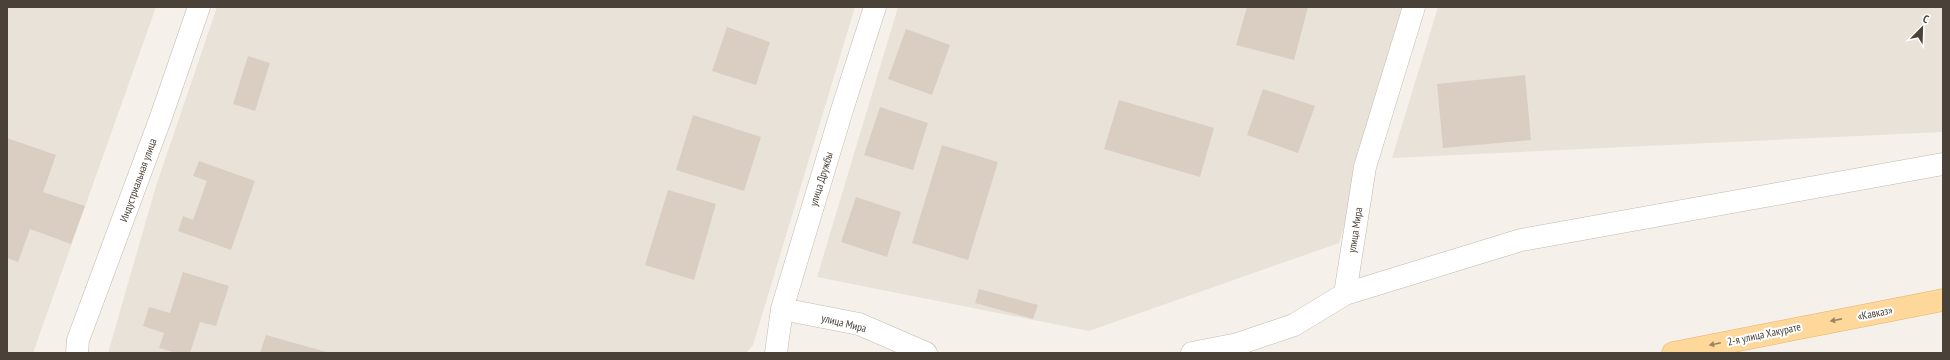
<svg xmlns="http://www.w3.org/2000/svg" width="1950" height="360" viewBox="0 0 1950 360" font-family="'PT Sans Narrow',sans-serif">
	<rect width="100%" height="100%" fill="#f5f1ea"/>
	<!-- residential -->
	<path fill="#e9e2d8" d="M7,7h149l-123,346h-26z
		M217,7h638l-102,338 -7,8h-638l48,-167z
		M898,7h508l-67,236 -250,88 -272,-54z
		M1438,7h505v125l-551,26z"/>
	<!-- building -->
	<path fill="#dacec3" d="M1247,7h61l-14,53 -58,-15z
		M727,27l43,15 -14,43 -44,-14z
		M906,29l44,16 -18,50 -44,-16z
		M248,56l22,7 -15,48 -22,-7z
		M1525,75l6,65 -88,8 -6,-64z
		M1263,89l52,17 -17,47 -51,-18z
		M1119,100l95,28 -14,49 -96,-28z
		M880,107l48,16 -15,47 -49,-15z
		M693,115l68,22 -17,54 -68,-21z
		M7,138l49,17 -13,37 42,14 -14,38 -41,-15 -12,33 -11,-4z
		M942,145l56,17 -30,98 -56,-17z
		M199,161l56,20 -24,69 -53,-19 5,-15 10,4 14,-39 -14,-5z
		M668,190l48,14 -22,76 -49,-15z
		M856,197l45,15 -14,45 -46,-15z
		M183,272l46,14 -13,40 -16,-4 -10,31h-14l-17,-5 5,-15 -21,-7 6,-19 21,6z
		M979,289l59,16 -5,14 -58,-16z
		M266,335l64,18h-70z"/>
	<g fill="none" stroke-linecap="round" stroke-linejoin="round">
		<defs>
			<path id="minor" d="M1345,294l176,-54 422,-76
				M782,309l77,15 67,29
				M77,353l1,-13 83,-223 38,-110
				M776,353l6,-44 60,-199 33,-103
				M1192,353l46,-9 56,-19 51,-31 20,-127 49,-160"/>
			<path id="primary" d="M1673,353l270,-53"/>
		</defs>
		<!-- minor casing -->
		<use href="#minor" stroke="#c1b8ad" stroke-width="23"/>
		<!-- primary casing -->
		<use href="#primary" stroke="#e5b369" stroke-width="23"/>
		<!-- minor -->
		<use href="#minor" stroke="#fff" stroke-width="22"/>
		<!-- primary -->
		<use href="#primary" stroke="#fed79a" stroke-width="22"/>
	</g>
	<!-- one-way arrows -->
	<defs><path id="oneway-solid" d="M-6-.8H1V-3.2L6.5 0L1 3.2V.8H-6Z"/></defs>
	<g fill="#9b8464">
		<use href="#oneway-solid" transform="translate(1836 320) rotate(169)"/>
		<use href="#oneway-solid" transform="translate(1715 344) rotate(168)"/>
	</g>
	<g text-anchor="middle" stroke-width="4" stroke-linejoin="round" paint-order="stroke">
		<!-- street labels -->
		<g font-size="11" fill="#4a4138" stroke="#fff">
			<text transform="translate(821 179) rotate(-73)" y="4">улица Дружбы</text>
			<text transform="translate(138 180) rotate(-70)" y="4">Индустриальная улица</text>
			<text transform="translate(1355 230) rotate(-81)" y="4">улица Мира</text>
			<text transform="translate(1875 313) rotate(-11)" y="4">«Кавказ»</text>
			<text transform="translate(844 323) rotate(14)" y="4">улица Мира</text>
			<text transform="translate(1764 334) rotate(-12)" y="4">2-я улица Хакурате</text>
		</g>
	</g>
	<!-- border -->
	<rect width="1950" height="360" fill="none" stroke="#4a4138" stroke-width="16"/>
	<!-- north arrow -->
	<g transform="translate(1922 28) rotate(23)" stroke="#ffffff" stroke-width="3" paint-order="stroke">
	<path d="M0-3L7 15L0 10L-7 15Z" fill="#4a4138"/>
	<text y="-6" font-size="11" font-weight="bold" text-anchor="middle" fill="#4a4138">С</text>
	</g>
</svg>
